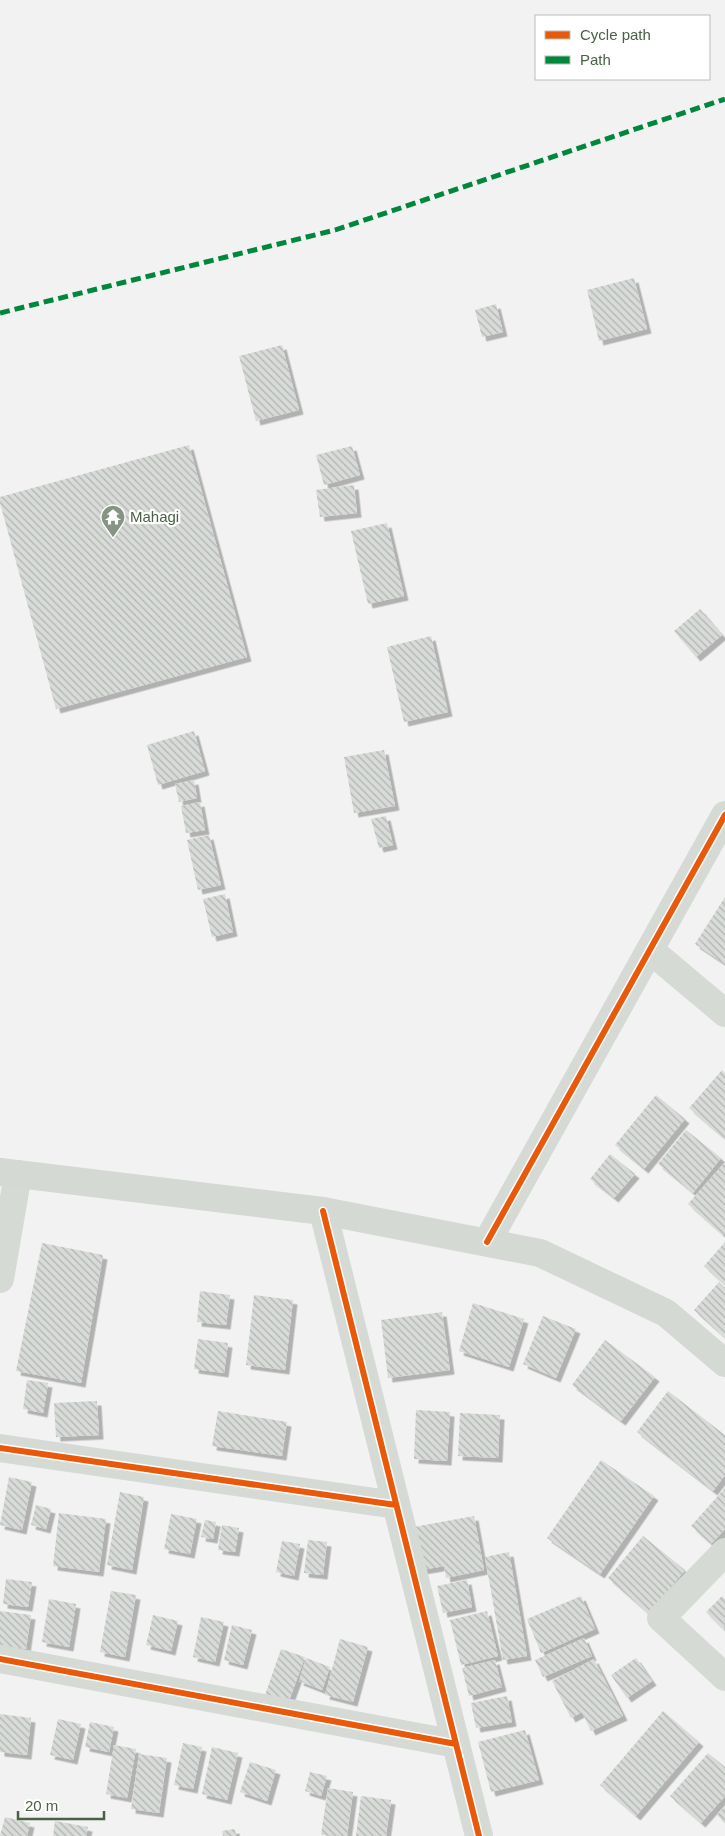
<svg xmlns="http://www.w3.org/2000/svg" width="725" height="1836" viewBox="0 0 725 1836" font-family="Arial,sans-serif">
	<defs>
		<pattern id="building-back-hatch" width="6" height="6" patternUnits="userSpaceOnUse" patternTransform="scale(1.25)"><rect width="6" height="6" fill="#d8dbd8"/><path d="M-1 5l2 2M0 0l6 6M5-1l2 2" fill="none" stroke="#b1b5b1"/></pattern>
		<filter id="shadow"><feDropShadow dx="4.5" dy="4.5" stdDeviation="0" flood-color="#0004"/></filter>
	</defs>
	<rect width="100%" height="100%" fill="#f2f2f3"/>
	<!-- building -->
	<path fill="url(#building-back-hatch)" filter="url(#shadow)" d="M634,278l13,51 -48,12 -12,-51z
		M496,304l7,28 -21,5 -7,-27z
		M282,345l17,65 -43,11 -17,-65z
		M189,445l58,212 -191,52 -56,-206v-6z
		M352,446l8,29 -36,10 -8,-30z
		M354,485l3,28 -37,4 -4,-27z
		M387,523l17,73 -36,8 -17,-73z
		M700,609l22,26 -26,22 -22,-26z
		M431,636l17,76 -44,10 -17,-75z
		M194,731l11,40 -47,14 -11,-40z
		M384,750l11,56 -41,7 -10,-56z
		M194,780l3,18 -18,4 -4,-18z
		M200,802l5,28 -19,3 -5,-27z
		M386,816l7,29 -14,3 -8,-29z
		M209,835l12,50 -23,5 -11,-50z
		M225,894l8,38 -21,5 -9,-38z
		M725,897v67l-30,-20z
		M722,1070l3,3v66l-36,-31z
		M656,1095l29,24 -41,50 -29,-24z
		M686,1130l35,28 -28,35 -35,-29z
		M610,1154l25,20 -21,24 -24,-19z
		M725,1162v71l-2,2 -35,-31z
		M725,1242v43l-21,-19z
		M42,1243l61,12 -22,128 -65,-12z
		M719,1282l6,6v50l-31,-28z
		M200,1291l30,4 -4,30 -29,-3z
		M254,1295l39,5 -8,70 -39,-5z
		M473,1303l51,16 -15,48 -50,-16z
		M442,1312l8,58 -62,8 -7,-58z
		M543,1316l33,13 -20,49 -33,-14z
		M198,1339l30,4 -4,30 -30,-4z
		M605,1340l50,37 -34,44 -49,-36z
		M27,1380l21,3 -5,30 -20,-4z
		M668,1391l57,44v40l-12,16 -76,-59z
		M97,1401l2,34 -43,2 -2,-34z
		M416,1410l34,2 -3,49 -33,-2z
		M218,1411l69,11 -5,34 -70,-10z
		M460,1413l40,2 -2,43 -40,-2z
		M601,1460l53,36 -54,78 -53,-36z
		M9,1477l23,5 -10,48 -22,-5z
		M725,1488v41l-14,15 -20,-18z
		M120,1492l24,5 -12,73 -25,-5z
		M36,1505l15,4 -5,20 -15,-4z
		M59,1513l47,6 -7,53 -46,-6z
		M171,1514l26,5 -7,35 -26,-5z
		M474,1516l10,54 -38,8 -2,-12 -28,5 -8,-43z
		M205,1520l11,2 -3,17 -12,-2z
		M222,1525l17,3 -4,24 -17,-2z
		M643,1536l42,34 -36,44 -41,-36z
		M308,1540l19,2 -4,33 -19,-2z
		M282,1541l18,3 -6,32 -18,-4z
		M509,1552l18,104 -24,4 -18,-103z
		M6,1579l26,3 -4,25 -25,-3z
		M467,1580l5,27 -29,6 -6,-27z
		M111,1591l25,4 -11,62 -25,-5z
		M581,1596l14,33 -54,24 -14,-34z
		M722,1596l3,3 -1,31 -18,-18z
		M49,1599l27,5 -7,43 -27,-5z
		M0,1611l31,4 -5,34 -26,-4z
		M487,1611l11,45 -37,9 -11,-45z
		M153,1615l25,6 -7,30 -25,-6z
		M201,1617l23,5 -9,40 -22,-5z
		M232,1625l20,5 -9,35 -19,-5z
		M584,1638l8,18 -49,21 -8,-17z
		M340,1639l28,8 -15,55 -28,-7z
		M281,1649l24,8 -19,52 -23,-8z
		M306,1658l24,9 -8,23 -23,-9z
		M636,1658l16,23 -25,17 -16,-23z
		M594,1659l29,57 -32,15 -9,-19 -11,6 -19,-37z
		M495,1660l7,27 -33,9 -7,-28z
		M507,1696l5,26 -36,6 -5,-25z
		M663,1711l36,31 -63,74 -36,-31z
		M0,1714l31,4 -4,37 -27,-3z
		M58,1719l23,5 -8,36 -23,-5z
		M90,1722l24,5 -5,25 -24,-5z
		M525,1730l14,50 -48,12 -13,-50z
		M183,1743l19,4 -9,42 -19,-4z
		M114,1745l22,4 -9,49 -21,-4z
		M212,1747l26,6 -11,47 -25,-6z
		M708,1753l17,14v29l-24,27 -31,-27z
		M139,1754l28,4 -8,55 -28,-4z
		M250,1762l26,8 -9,31 -27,-9z
		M310,1772l17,4 -6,20 -16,-5z
		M328,1788l25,4 -6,44 -26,-1z
		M361,1796l30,4 -5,36h-30z
		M725,1806v17l-8,-8z
		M5,1817l25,6 -3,13h-27z
		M55,1821l33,6 -2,9h-33z
		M235,1829l1,7h-13l-1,-5z"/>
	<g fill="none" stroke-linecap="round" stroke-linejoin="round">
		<!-- street -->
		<path stroke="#d6dad4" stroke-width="28" d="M650,950l75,63
			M323,1211l156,625
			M487,1242l238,-427
			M0,1279l18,-105
			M0,1448l396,57
			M725,1552l-64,66 64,59
			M0,1659l456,85"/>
		<!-- secondary -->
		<path stroke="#d4d9d3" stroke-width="28" d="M0,1172l323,39 217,42 126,60 59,50"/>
		<!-- quiet -->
		<path stroke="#00873e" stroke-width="5" stroke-dasharray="10 5" stroke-linecap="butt" d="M0,313l335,-83 390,-131"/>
		<defs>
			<path id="cycleway" d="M323,1211l156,625
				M487,1242l238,-427
				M0,1448l396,57
				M0,1659l456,85"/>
		</defs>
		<!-- cycleway casing -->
		<use href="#cycleway" stroke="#fff" stroke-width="9"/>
		<!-- cycleway -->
		<use href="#cycleway" stroke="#e8590c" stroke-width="6"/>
	</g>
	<!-- icons -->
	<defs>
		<symbol id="temple-pin" viewBox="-11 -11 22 30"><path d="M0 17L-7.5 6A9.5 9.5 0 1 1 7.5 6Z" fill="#859483" stroke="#fff"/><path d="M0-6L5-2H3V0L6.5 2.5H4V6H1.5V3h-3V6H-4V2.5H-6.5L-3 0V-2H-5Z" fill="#fff"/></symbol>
	</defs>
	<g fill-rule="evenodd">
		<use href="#temple-pin" x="99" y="503" width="28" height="38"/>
	</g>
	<g text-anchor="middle" stroke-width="4.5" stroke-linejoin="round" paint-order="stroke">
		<!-- poi labels -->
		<g font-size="15" fill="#4b6146" stroke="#fff" text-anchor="start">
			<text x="130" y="522">Mahagi</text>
		</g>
	</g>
	<!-- legend -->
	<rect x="535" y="15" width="175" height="65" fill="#ffffff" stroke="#b7c0b5"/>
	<rect x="545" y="31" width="25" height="8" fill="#e8590c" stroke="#b7c0b5"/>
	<text x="580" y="40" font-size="15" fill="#4b6146">Cycle path</text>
	<rect x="545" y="56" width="25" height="8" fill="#00873e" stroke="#b7c0b5"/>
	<text x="580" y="65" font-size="15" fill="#4b6146">Path</text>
	<!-- scale -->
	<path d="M18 1811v8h86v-8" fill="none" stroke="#4b6146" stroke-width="2.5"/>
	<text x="25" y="1811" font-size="15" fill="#4b6146" stroke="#ffffff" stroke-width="4" paint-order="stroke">20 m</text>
</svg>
